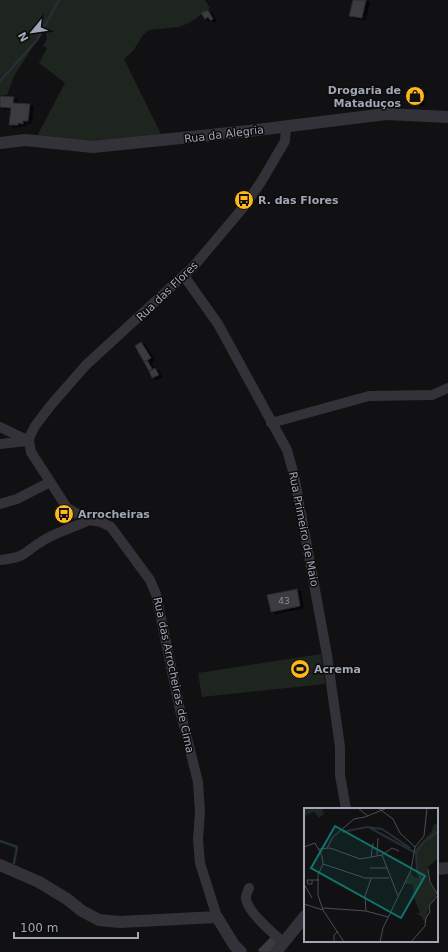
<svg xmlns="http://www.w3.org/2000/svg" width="448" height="952" viewBox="0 0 448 952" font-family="'DejaVu Sans',sans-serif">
	<defs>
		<filter id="shadow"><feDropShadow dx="3.5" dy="2" stdDeviation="0" flood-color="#0009"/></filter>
	</defs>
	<rect width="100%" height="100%" fill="#111113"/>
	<!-- green -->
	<path fill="#1d251e" d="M0,0h205l5,8 -8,5v1l-13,9 -10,4 -30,3 -6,5 -10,16 -9,8 38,77 -76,6 -49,-6 28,-53 -26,-20 8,-15 -4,-2 4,-7 -2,-11 -31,48 -7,19h-7z
		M321,654l4,30 -123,13 -4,-24z"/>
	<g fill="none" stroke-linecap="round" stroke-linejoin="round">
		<!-- stream -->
		<path stroke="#262f37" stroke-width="2.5" d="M0,81l37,-41 22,-40
			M0,841l17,6 -3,16"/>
	</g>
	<!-- building -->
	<path fill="#3a3b40" stroke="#2b2b2f" filter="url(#shadow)" d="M353,0h13l-4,18 -13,-2z
		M208,10l5,9 -1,1h-2l-2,-3 -3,2 -4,-6z
		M410,87l13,3 -3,14 -13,-2z
		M0,96l14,1 -1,6 17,1 -2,17h-5v3l-5,-1v2h-9l2,-17 -11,-1z
		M141,342l10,16 -7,4 -9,-16z
		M147,360l5,9 -3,2 -5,-9z
		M155,368l4,7 -7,3 -3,-7z
		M297,589l3,17 -29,6 -4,-17z
		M272,936l7,8 -8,8h-11l-2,-2z"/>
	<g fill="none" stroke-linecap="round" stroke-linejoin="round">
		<!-- minor -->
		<path stroke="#323238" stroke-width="10" d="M184,276l34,48 69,126 7,25 33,180 13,92v28l6,34
			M271,423l98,-27 63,-1 16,-7
			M0,427l29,14
			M0,444l27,-3
			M0,504l17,-5 33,-17
			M0,560c28,-3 22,-7 44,-20 13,-8 31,-13 45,-20
			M249,888c-1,3 -3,6 -3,9 -1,13 28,37 37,45
			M217,917l-17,-54 -2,-24 2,-27 -2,-30 -18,-72 -24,-116 -6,-14 -39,-53 -10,-5 -12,-2 -22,-12 -36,-56 -2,-11 1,-5 5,-10 16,-21 35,-40 107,-98 49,-58 19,-27 24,-41 1,-14"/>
		<!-- tertiary -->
		<path stroke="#323238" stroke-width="12" d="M0,143l25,-3 68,7 156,-16 137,-17 62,3
			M0,865l39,17 28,17 15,12 17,9 21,2 97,-5 17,28 7,7
			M437,869l11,-1
			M276,952l29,-36"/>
	</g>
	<!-- icons -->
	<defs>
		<symbol id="shop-disc" viewBox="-11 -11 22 22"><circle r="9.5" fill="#ffb71c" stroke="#0c0c0d"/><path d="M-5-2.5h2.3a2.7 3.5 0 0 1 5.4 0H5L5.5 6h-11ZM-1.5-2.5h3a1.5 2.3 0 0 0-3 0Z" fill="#111"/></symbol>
		<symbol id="bus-disc" viewBox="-11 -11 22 22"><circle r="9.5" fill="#ffb71c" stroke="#0c0c0d"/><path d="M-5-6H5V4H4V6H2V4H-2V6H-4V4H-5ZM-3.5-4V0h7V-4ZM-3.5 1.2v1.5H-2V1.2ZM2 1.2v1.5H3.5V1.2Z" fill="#111"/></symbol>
		<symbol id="stadium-disc" viewBox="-11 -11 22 22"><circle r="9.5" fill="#ffb71c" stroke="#0c0c0d"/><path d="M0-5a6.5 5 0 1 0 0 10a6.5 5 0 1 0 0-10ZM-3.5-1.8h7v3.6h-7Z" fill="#111"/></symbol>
	</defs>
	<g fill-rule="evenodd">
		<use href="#shop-disc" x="404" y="85" width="22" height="22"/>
		<use href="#bus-disc" x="233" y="189" width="22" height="22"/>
		<use href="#bus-disc" x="53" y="503" width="22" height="22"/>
		<use href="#stadium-disc" x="289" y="658" width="22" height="22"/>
	</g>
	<g text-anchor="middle" stroke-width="3" stroke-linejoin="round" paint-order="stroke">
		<!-- number labels -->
		<g font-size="9" fill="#878b97">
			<text x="284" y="604">43</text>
		</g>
		<!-- poi labels -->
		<g font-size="11" font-weight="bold" fill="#a1a6b4" stroke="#0c0c0d" text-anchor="start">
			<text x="401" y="94" text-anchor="end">Drogaria de<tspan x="401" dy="13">Mataduços</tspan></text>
			<text x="258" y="204">R. das Flores</text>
			<text x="78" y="518">Arrocheiras</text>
			<text x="314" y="673">Acrema</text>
		</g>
		<!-- street labels -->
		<g font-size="11" fill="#a1a6b4" stroke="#0c0c0d">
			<text transform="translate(224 134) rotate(-7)" y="4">Rua da Alegria</text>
			<text transform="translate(167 291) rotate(-44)" y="4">Rua das Flores</text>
			<text transform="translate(304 529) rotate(79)" y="4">Rua Primeiro de Maio</text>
			<text transform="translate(174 675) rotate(78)" y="4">Rua das Arrocheiras de Cima</text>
		</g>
	</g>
	<!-- overview -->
	<g transform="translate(304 808)">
		<rect width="134" height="134" fill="#111113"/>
		<path d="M18,0l2,6 -5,4 -5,-6 -10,4v-8zM134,15v35l-10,9 1,15 8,12 -8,12 -4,18 -3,-7 -6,-4h4l-7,-18v-11h-9l6,-12 4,5 6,1 -4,-7 -1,-22 17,-18 1,-6z" fill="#1d251e"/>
		<path fill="none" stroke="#262f37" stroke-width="2" d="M66,20l46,25 1,18 5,10M38,24l25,-5 15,2 28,19M112,45l7,-10 15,-12"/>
		<path fill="none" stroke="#4b4d53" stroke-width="1" d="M54,0l10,8M74,0l15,11 7,14 15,14M0,39l11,-4 7,13 1,8 -5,11v20l5,15M111,39l9,-11 3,-28M23,40l6,-11 21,-18 11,-2 22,-9M15,41l11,-1 30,11 22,-4M73,47l1,-17M78,47l16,41M78,47l10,-7 7,3M67,49l2,-14M19,56l42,14h24M66,60h17M8,72v4h-4l-1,-4h12M0,76l8,14M0,96l19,6 21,32M19,100l43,3 22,6M62,103l-1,-15 6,-17M30,134v-7l4,-4M76,134l3,-14 28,-58 4,-23M107,134l14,-16 1,-8 4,-6 -1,-6 9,-11 -8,-13 -2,-13"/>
		<path fill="#0f766e" fill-opacity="0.15" stroke="#0f766e" stroke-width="2" d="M31,18l90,50 -24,42 -90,-50z"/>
		<rect width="134" height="134" fill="none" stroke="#a1a6b4" stroke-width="2"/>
	</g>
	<!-- north arrow -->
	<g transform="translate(32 32) rotate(241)" stroke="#0c0c0d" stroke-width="3" paint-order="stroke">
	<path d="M0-3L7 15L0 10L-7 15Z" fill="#a1a6b4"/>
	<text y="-6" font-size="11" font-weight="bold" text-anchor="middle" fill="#a1a6b4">N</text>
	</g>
	<!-- scale -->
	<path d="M14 932v6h124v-6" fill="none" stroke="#a1a6b4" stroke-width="2"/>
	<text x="20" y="932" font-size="12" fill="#a1a6b4" stroke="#0c0c0d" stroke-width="3" paint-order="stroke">100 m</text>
</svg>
